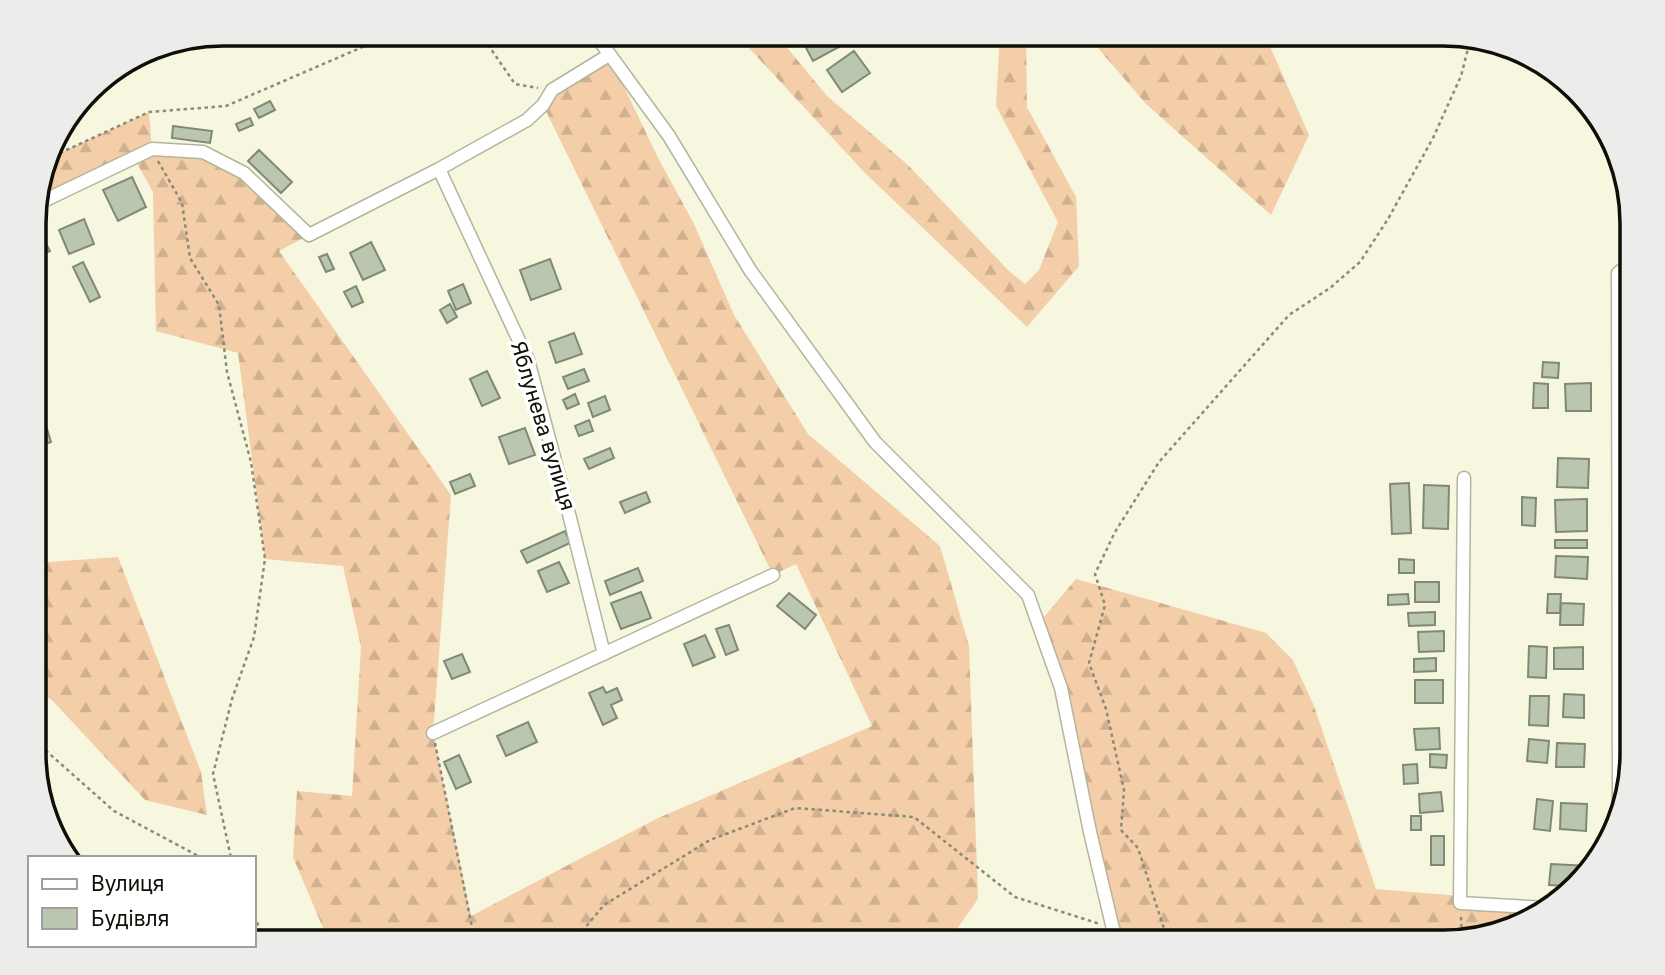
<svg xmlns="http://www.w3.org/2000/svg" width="1665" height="975" viewBox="0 0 1665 975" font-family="Inter,sans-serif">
	<defs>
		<pattern id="forest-firs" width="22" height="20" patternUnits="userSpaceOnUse" patternTransform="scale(1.75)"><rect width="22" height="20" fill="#f3cea8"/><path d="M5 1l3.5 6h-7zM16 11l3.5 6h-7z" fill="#cfb08f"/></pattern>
	</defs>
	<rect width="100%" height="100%" fill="#f6f7de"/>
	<!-- forest -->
	<path fill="url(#forest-firs)" d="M735,33h40l52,63 80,68 102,107 16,13 14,-14 19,-48 -62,-116 4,-73h26l1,74 49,90 3,69 -52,61 -162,-154z
		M1085,33h179l45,102 -38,80 -125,-111z
		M609,55l48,101 37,68 40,91 74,119 132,112 29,100 9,253 -30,43h-619l-36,-85 4,-66 55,5 9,-149 -18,-81 -78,-7 -27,-206 -82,-22 -3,-139 -19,-34 -99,46 12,-45 102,-47 3,37 51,3 41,21 65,62 -30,16 172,244 -18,238 38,183 185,-97 216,-93 -76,-162 -23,11 -230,-470 9,-15z
		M118,557l83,215 6,43 -62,-15 -94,-101 -16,-6v-130z
		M1076,579l190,54 27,27 21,46 62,183 84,7v6l86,6 -8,8 -83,25h-334l-83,-317z"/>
	<!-- building -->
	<path fill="#bac6b0" stroke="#7f8a75" stroke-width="2" d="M829,33h17l4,8 -37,20 -8,-15z
		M854,51l16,22 -28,19 -15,-22z
		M270,101l5,9 -16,8 -5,-9z
		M250,118l3,7 -14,6 -3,-7z
		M173,126l39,5 -2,12 -38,-5z
		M259,150l33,32 -11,11 -33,-32z
		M132,177l14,30 -28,14 -15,-31z
		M84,219l10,25 -25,10 -10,-24z
		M41,234l9,17 -15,7v-21z
		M371,242l14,28 -22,10 -13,-27z
		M327,254l7,15 -8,3 -7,-15z
		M550,259l11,30 -30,11 -11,-30z
		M83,262l17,35 -10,5 -17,-35z
		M463,284l8,19 -15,7 -8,-19z
		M356,286l7,16 -11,5 -8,-15z
		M450,304l7,13 -10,6 -7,-13z
		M574,333l8,21 -26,9 -7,-21z
		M1543,362l16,1 -1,15 -16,-1z
		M584,369l5,12 -21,8 -5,-12z
		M487,371l13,27 -18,8 -12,-27z
		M1534,383l14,1v24h-15z
		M1591,383v28h-25l-1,-27z
		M575,394l4,10 -12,5 -4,-9z
		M605,396l5,14 -17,7 -5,-14z
		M589,420l4,11 -14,5 -4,-10z
		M45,422l6,20 -16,5v-22z
		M525,428l10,27 -26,9 -10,-27z
		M610,448l4,10 -25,11 -5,-10z
		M1558,458l31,1 -1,29 -31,-1z
		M470,474l5,12 -20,8 -5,-12z
		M1409,483l2,50 -19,1 -2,-50z
		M1424,485l25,1 -1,43 -25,-1z
		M646,492l4,10 -25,11 -5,-11z
		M1522,497l14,1 -1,28 -13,-1z
		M1587,499v32l-31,1 -1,-32z
		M565,531l5,12 -43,20 -6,-12z
		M1555,540h32v8h-32z
		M1556,556l32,1 -1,22 -32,-2z
		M1399,559l15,1v13h-15z
		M559,562l10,21 -22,9 -9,-21z
		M638,568l5,13 -33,14 -5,-14z
		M1415,582h24v20h-24z
		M641,592l10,26 -30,11 -10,-26z
		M789,593l27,22 -11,14 -28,-23z
		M1408,594l1,10 -21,1v-10z
		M1548,594h13l-1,19h-13z
		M1561,603l23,1 -1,21h-23z
		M1435,612v13l-26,1 -1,-13z
		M729,625l9,25 -12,5 -10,-26z
		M1444,631v20l-25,1 -1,-20z
		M705,635l10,22 -22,9 -9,-22z
		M1529,646l18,1 -1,31 -18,-1z
		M1583,647v22h-29v-21z
		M462,654l8,18 -18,7 -8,-18z
		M1436,658v13l-22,1v-13z
		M1415,680h28v23h-28z
		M603,687l3,6 11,-5 5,12 -11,5 6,13 -14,7 -14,-32z
		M1564,694l20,1v23l-21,-1z
		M1530,696h19l-1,30 -19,-1z
		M528,722l9,20 -31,14 -9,-20z
		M1439,728l1,21 -24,1 -2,-21z
		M1529,739l20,2 -2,22 -20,-2z
		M1557,743l28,1 -1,23h-28z
		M1430,754l17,1 -1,13 -16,-1z
		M459,755l12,27 -15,7 -12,-27z
		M1417,764l1,19 -14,1 -1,-19z
		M1441,792l2,19 -23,2 -1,-19z
		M1537,799l16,2 -3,30 -16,-2z
		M1561,803l26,1 -1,27 -26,-2z
		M1411,816h10v14h-10z
		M1431,836h13v29h-13z
		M1551,864l37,2 -20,20 -19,-1z"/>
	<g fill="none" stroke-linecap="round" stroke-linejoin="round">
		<defs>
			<path id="street" d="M594,33l75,103 81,134 125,172 153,153 33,93 29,144 23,97 8,12
				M439,169l89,191 38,142 38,152
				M35,205l117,-56 51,3 41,21 65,62 130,-66 88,-49 16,-15 9,-15 57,-35
				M1464,478l-4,425 86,5
				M433,733l340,-158
				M1619,805l-1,-532 13,-10"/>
		</defs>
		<!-- street casing -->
		<use href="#street" stroke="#b4b59d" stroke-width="15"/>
		<!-- path -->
		<path stroke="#8a8a79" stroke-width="2.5" stroke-dasharray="3.5 3.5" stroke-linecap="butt" d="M480,33l35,51 23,4
			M47,159l102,-47 77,-6 169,-73
			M158,161l24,42 8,55 29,47 8,67 24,90 14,97 -11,78 -22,62 -19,75 18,84
			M35,741l79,70 88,47
			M435,743l40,199
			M254,916l12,26
			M1461,917l1,22
			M1168,941l-30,-93 -17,-18 3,-40 -18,-81 -17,-46 16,-58 -10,-31 20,-42 44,-70 130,-147 41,-27 30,-26 28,-43 45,-81 28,-62 9,-35
			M573,942l31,-37 106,-65 85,-32 119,9 101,80 85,27"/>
		<!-- street -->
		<use href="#street" stroke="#fff" stroke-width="12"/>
	</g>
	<g text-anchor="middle" stroke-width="7" stroke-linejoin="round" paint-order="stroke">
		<!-- street labels -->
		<g font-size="21" fill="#0f0f07" stroke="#fff">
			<text transform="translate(543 426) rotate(73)" y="7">Яблунева вулиця</text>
		</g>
	</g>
	<!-- crop -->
	<path d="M0 0H1665V975H0ZM223 46H1443A177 177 0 0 1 1620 223V753A177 177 0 0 1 1443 930H223A177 177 0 0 1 46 753V223A177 177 0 0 1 223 46Z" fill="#ececeb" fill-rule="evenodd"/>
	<path fill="none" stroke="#0f0f07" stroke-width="3.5" d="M223 46H1443A177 177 0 0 1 1620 223V753A177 177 0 0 1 1443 930H223A177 177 0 0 1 46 753V223A177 177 0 0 1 223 46Z"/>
	<!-- legend -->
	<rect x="28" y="856" width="228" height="91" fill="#ffffff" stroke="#9f9f9c" stroke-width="2"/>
	<rect x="42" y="879" width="35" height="10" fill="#ffffff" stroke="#9f9f9c" stroke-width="2"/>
	<text x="91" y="891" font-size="21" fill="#0f0f07">Вулиця</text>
	<rect x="42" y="908" width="35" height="21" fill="#bac6b0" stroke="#9f9f9c" stroke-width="2"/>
	<text x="91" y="926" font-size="21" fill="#0f0f07">Будівля</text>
</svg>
